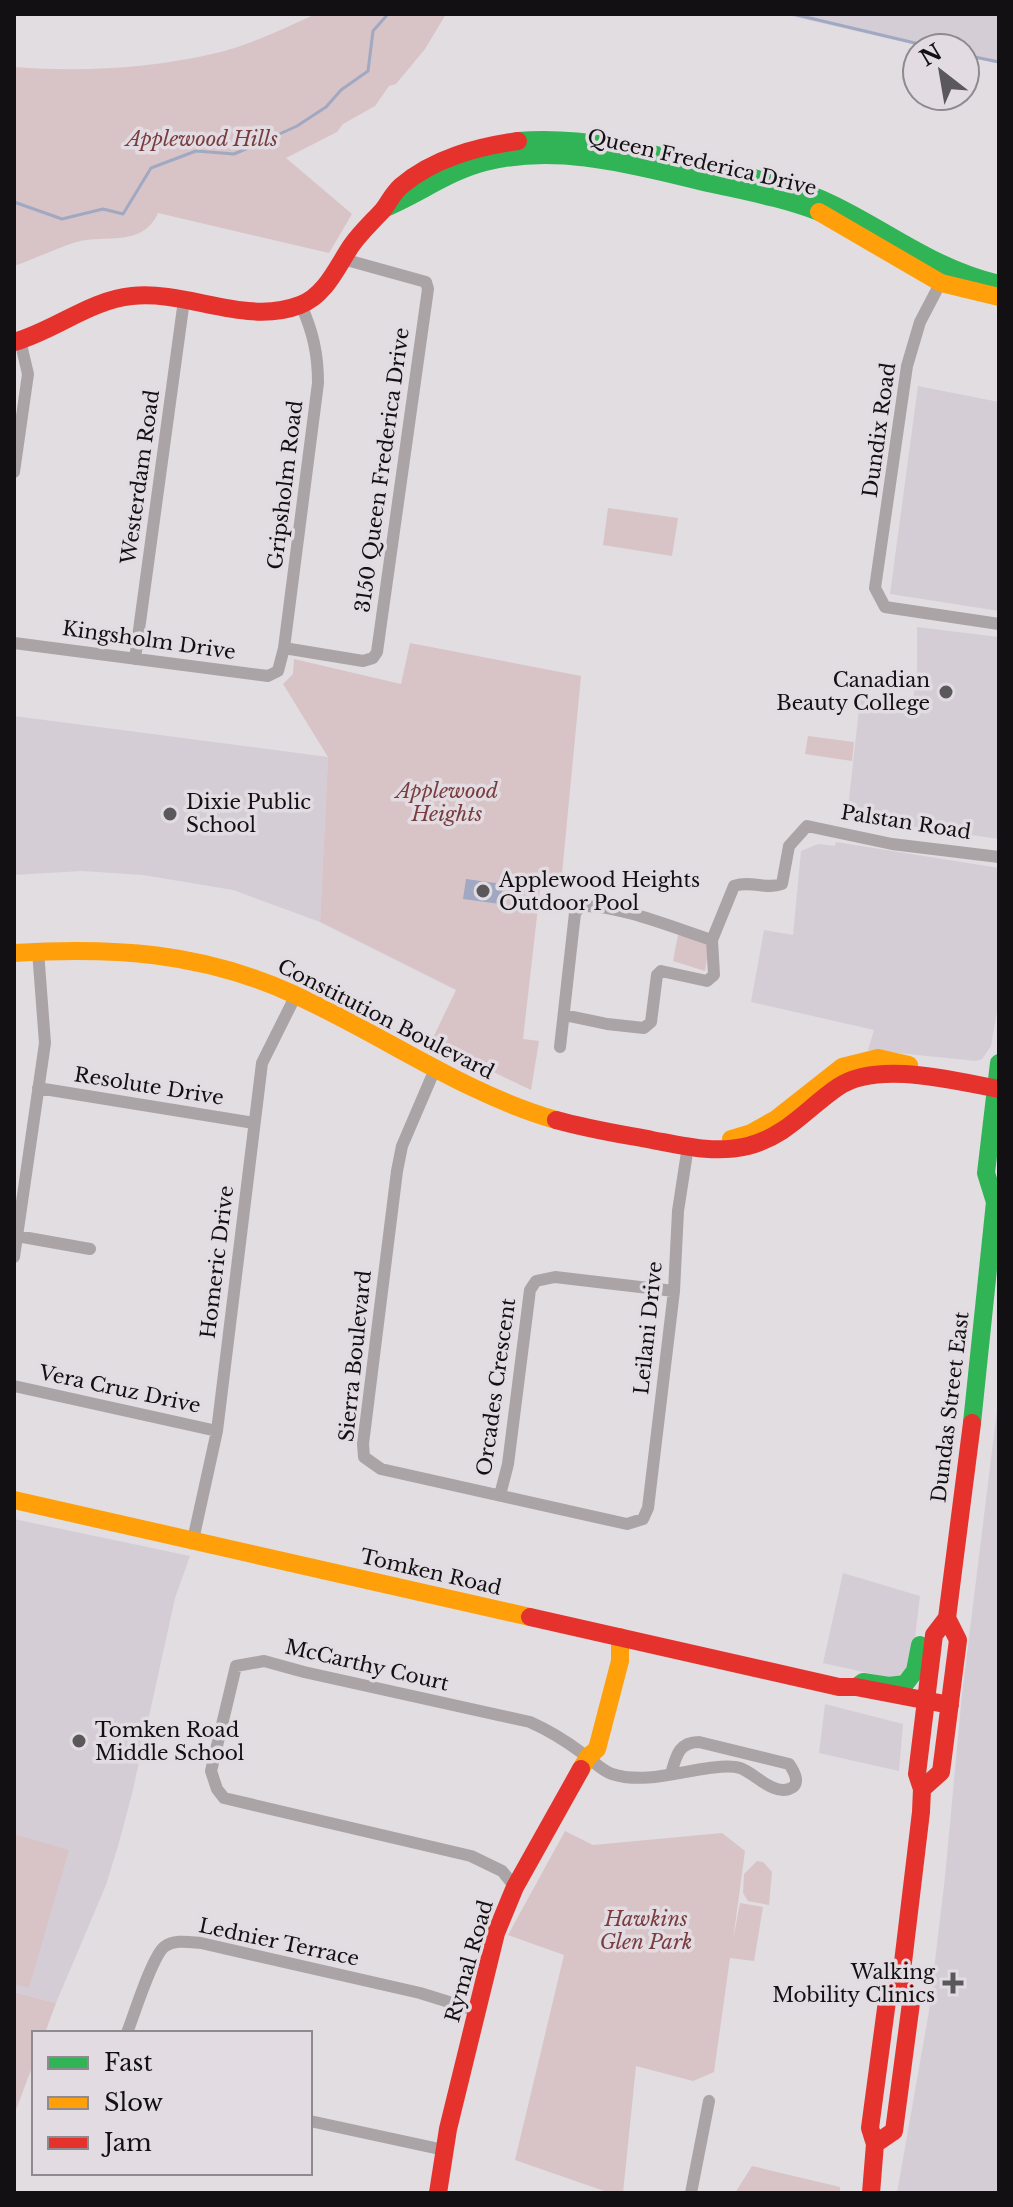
<svg xmlns="http://www.w3.org/2000/svg" width="1013" height="2207" viewBox="0 0 1013 2207" font-family="'Libre Baskerville',serif">
	<rect width="100%" height="100%" fill="#e1dde1"/>
	<!-- built -->
	<path fill="#d5cdd6" d="M782,14h217v50l-34,-8v-8h-36z
		M918,386l81,16v209l-109,-17z
		M917,627l82,10v202l-152,-22 13,-117 52,10 5,-39z
		M14,716l314,41 -8,165 -87,-32 -90,-15 -61,-4 -68,4z
		M836,842l163,26v131l-8,47 -9,13 -6,2 -108,-11 6,-20 -123,-28 13,-72 29,5 8,-84 17,-7 17,2z
		M999,1394v799h-102l32,-182 16,-134 17,-183z
		M14,1519l176,37 -15,42 -43,196 -14,52 -12,39 -50,118 -42,-11z
		M843,1573l77,23 -8,67 -17,16 -72,-16z
		M825,1704l78,20 -4,47 -80,-18z"/>
	<!-- green -->
	<path fill="#d8c4c6" d="M316,14h130l-21,35 -29,35 -7,2 -14,20 -32,18 -6,8 -51,26 66,56 -23,39 -171,-40c-16,36 -55,20 -85,30 -20,7 -39,16 -59,23v-199c66,5 133,2 198,-13 34,-7 73,-26 104,-40z
		M608,508l70,10 -6,38 -69,-11z
		M410,643l171,33 -20,208 -20,-3 -18,158 16,2 -8,49 -100,-48 25,-52 -136,-68 8,-165 -45,-73 10,-10 1,-15 107,25z
		M808,736l46,6 -2,19 -47,-7z
		M678,935l32,7 -5,29 -32,-10z
		M565,1831l28,14 129,-12 23,18 -12,89 7,-37 23,4 -9,54 -24,-3 -16,114 -21,9 -57,-15 -13,127h-13l-95,-33 49,-205 -56,-20z
		M14,1834l55,16 -40,138 -15,-4z
		M757,1861l6,1 9,10 -3,33 -21,-4 -5,-8 1,-19z
		M14,1992l42,11 -11,30h-11v29l-20,53z
		M752,2166l88,21v6h-105z"/>
	<!-- water -->
	<path fill="#a0a8c2" d="M466,879l37,5 -3,20 -37,-5z"/>
	<g fill="none" stroke-linecap="round" stroke-linejoin="round">
		<!-- stream -->
		<path stroke="#a0a8c2" stroke-width="3" d="M793,14l143,34
			M965,55l34,7
			M14,202l48,17 41,-10 20,5 28,-46 45,-17 38,3 28,-12 35,-16 29,-19 15,-17 27,-19 5,-40 15,-17"/>
		<!-- street -->
		<path stroke="#aaa4a7" stroke-width="12" d="M943,278l-23,44 -13,44 -32,222 10,19 114,17
			M14,472l14,-98 -8,-34
			M14,643l254,33 10,-5 6,-23 34,-265c0,-29 -5,-51 -17,-78
			M284,648l79,13 10,-3 4,-6 51,-363 -2,-7 -83,-23
			M135,659l49,-359
			M564,1015l43,9 37,4 7,-6 6,-47 4,-4 46,10 7,-6 -2,-35 22,-54c17,-6 32,4 48,-2l7,-38 18,-20 85,18 107,13
			M560,1047l15,-134 6,-7c36,-2 96,23 131,34
			M435,1069l-33,77 -5,25 -34,273 1,13 17,12 246,55 16,-5 5,-11 26,-217 4,-80 10,-65
			M38,1088l216,35
			M17,1236l73,13
			M14,1257l31,-214 -7,-92
			M14,1386l203,45
			M500,1495l8,-31 22,-174 6,-9 19,-4 119,14
			M193,1540l24,-109 45,-368 34,-68
			M515,1887l-13,-16 -31,-15 -247,-58 -7,-9 -6,-18 25,-105 28,-5 40,11 226,50c18,8 36,19 52,31 11,7 18,17 30,21 31,10 66,-2 97,-6 10,-1 21,-3 31,0 15,5 32,27 49,21 13,-4 5,-18 0,-25l-90,-22c-21,0 -23,15 -28,32
			M127,2033c7,-18 25,-76 37,-86 10,-8 25,-5 37,-4l219,50 58,18
			M310,2121l134,29
			M691,2193l18,-92"/>
		<!-- fast -->
		<path stroke="#30b455" stroke-width="18" d="M518,141c66,-5 124,10 187,26 44,10 88,18 129,38 59,29 99,63 165,79
			M385,208c34,-14 64,-37 100,-46 76,-19 154,5 228,22 36,8 73,15 106,28
			M972,1423l23,-221 -9,-29 13,-110
			M856,1687l7,-5 26,4 16,-2 10,-13 5,-26"/>
		<!-- slow -->
		<path stroke="#ff9f0a" stroke-width="18" d="M819,212l122,71 58,14
			M14,953c100,-6 187,-1 279,41 89,40 169,99 263,126
			M731,1139l20,-6 25,-14 66,-52 36,-9 31,7
			M14,1500l516,117
			M581,1769l7,-12 9,-8 23,-88v-24"/>
		<!-- jam -->
		<path stroke="#e5322d" stroke-width="18" d="M14,342c40,-11 76,-42 118,-46 55,-6 114,30 168,9 25,-9 37,-38 51,-59 9,-13 21,-24 32,-36 6,-8 10,-17 18,-24 33,-28 76,-39 117,-45
			M556,1120c32,9 64,14 96,20 32,6 63,14 96,6 39,-10 59,-38 90,-59 39,-27 117,-6 161,2
			M530,1617l309,70h17l94,18
			M922,1789l19,-17 17,-132 -11,-22 25,-195
			M875,2144l19,-13 17,-128 -10,-24 20,-167 1,-23 -5,-15 17,-139 13,-17
			M438,2193l10,-64 48,-196 19,-46 66,-118
			M871,2193l4,-49 -5,-16 17,-127 14,-22"/>
	</g>
	<!-- markers -->
	<g fill="#5a585a" stroke="#e2dce2" stroke-width="3">
		<circle cx="946" cy="692" r="8"/>
		<circle cx="170" cy="814" r="8"/>
		<circle cx="483" cy="891" r="8"/>
		<circle cx="79" cy="1741" r="8"/>
		<path d="M949 1971h8v8h8v8h-8v8h-8v-8h-8v-8h8z"/>
	</g>
	<g text-anchor="middle" stroke-width="7" stroke-linejoin="round" paint-order="stroke">
		<!-- park labels -->
		<g font-size="20" font-style="italic" fill="#793d3f" stroke="#e2dce2">
			<text x="202" y="146">Applewood Hills</text>
			<text x="447" y="798">Applewood<tspan x="447" dy="23">Heights</tspan></text>
			<text x="646" y="1926">Hawkins<tspan x="646" dy="23">Glen Park</tspan></text>
		</g>
		<!-- street labels -->
		<g font-size="20" fill="#121012" stroke="#e2dce2">
			<text transform="translate(702 162) rotate(13)" y="7">Queen Frederica Drive</text>
			<text transform="translate(879 430) rotate(-82)" y="7">Dundix Road</text>
			<text transform="translate(382 470) rotate(-82)" y="7">3150 Queen Frederica Drive</text>
			<text transform="translate(140 477) rotate(-82)" y="7">Westerdam Road</text>
			<text transform="translate(285 485) rotate(-83)" y="7">Gripsholm Road</text>
			<text transform="translate(149 640) rotate(8)" y="7">Kingsholm Drive</text>
			<text transform="translate(906 822) rotate(9)" y="7">Palstan Road</text>
			<text transform="translate(386 1019) rotate(27)" y="7">Constitution Boulevard</text>
			<text transform="translate(149 1086) rotate(9)" y="7">Resolute Drive</text>
			<text transform="translate(217 1262) rotate(-83)" y="7">Homeric Drive</text>
			<text transform="translate(648 1328) rotate(-84)" y="7">Leilani Drive</text>
			<text transform="translate(355 1356) rotate(-84)" y="7">Sierra Boulevard</text>
			<text transform="translate(496 1387) rotate(-82)" y="7">Orcades Crescent</text>
			<text transform="translate(120 1389) rotate(12)" y="7">Vera Cruz Drive</text>
			<text transform="translate(950 1407) rotate(-83)" y="7">Dundas Street East</text>
			<text transform="translate(431 1572) rotate(13)" y="7">Tomken Road</text>
			<text transform="translate(367 1665) rotate(13)" y="7">McCarthy Court</text>
			<text transform="translate(279 1942) rotate(12)" y="7">Lednier Terrace</text>
			<text transform="translate(469 1961) rotate(-74)" y="7">Rymal Road</text>
		</g>
		<!-- poi labels -->
		<g font-size="20" fill="#121012" stroke="#e2dce2" text-anchor="start">
			<text x="930" y="687" text-anchor="end">Canadian<tspan x="930" dy="23">Beauty College</tspan></text>
			<text x="186" y="809">Dixie Public<tspan x="186" dy="23">School</tspan></text>
			<text x="499" y="887">Applewood Heights<tspan x="499" dy="23">Outdoor Pool</tspan></text>
			<text x="95" y="1737">Tomken Road<tspan x="95" dy="23">Middle School</tspan></text>
			<text x="935" y="1979" text-anchor="end">Walking<tspan x="935" dy="23">Mobility Clinics</tspan></text>
		</g>
	</g>
	<!-- border -->
	<rect width="1013" height="2207" fill="none" stroke="#121012" stroke-width="32"/>
	<!-- legend -->
	<rect x="32" y="2031" width="280" height="144" fill="#e2dce2" stroke="#8f8a8f" stroke-width="2"/>
	<rect x="48" y="2057" width="40" height="12" fill="#30b455" stroke="#8f8a8f" stroke-width="2"/>
	<text x="104" y="2071" font-size="24" fill="#121012">Fast</text>
	<rect x="48" y="2097" width="40" height="12" fill="#ff9f0a" stroke="#8f8a8f" stroke-width="2"/>
	<text x="104" y="2111" font-size="24" fill="#121012">Slow</text>
	<rect x="48" y="2137" width="40" height="12" fill="#e5322d" stroke="#8f8a8f" stroke-width="2"/>
	<text x="104" y="2151" font-size="24" fill="#121012">Jam</text>
	<!-- north arrow -->
	<g transform="translate(941 72) rotate(329)"><circle r="38" fill="#e2dce2" stroke="#8f8a8f" stroke-width="2"/>
	<path d="M0-6L14 30L0 20L-14 30Z" fill="#5a585a"/>
	<text y="-12" font-size="22" font-weight="bold" text-anchor="middle" fill="#121012">N</text>
	</g>
</svg>
